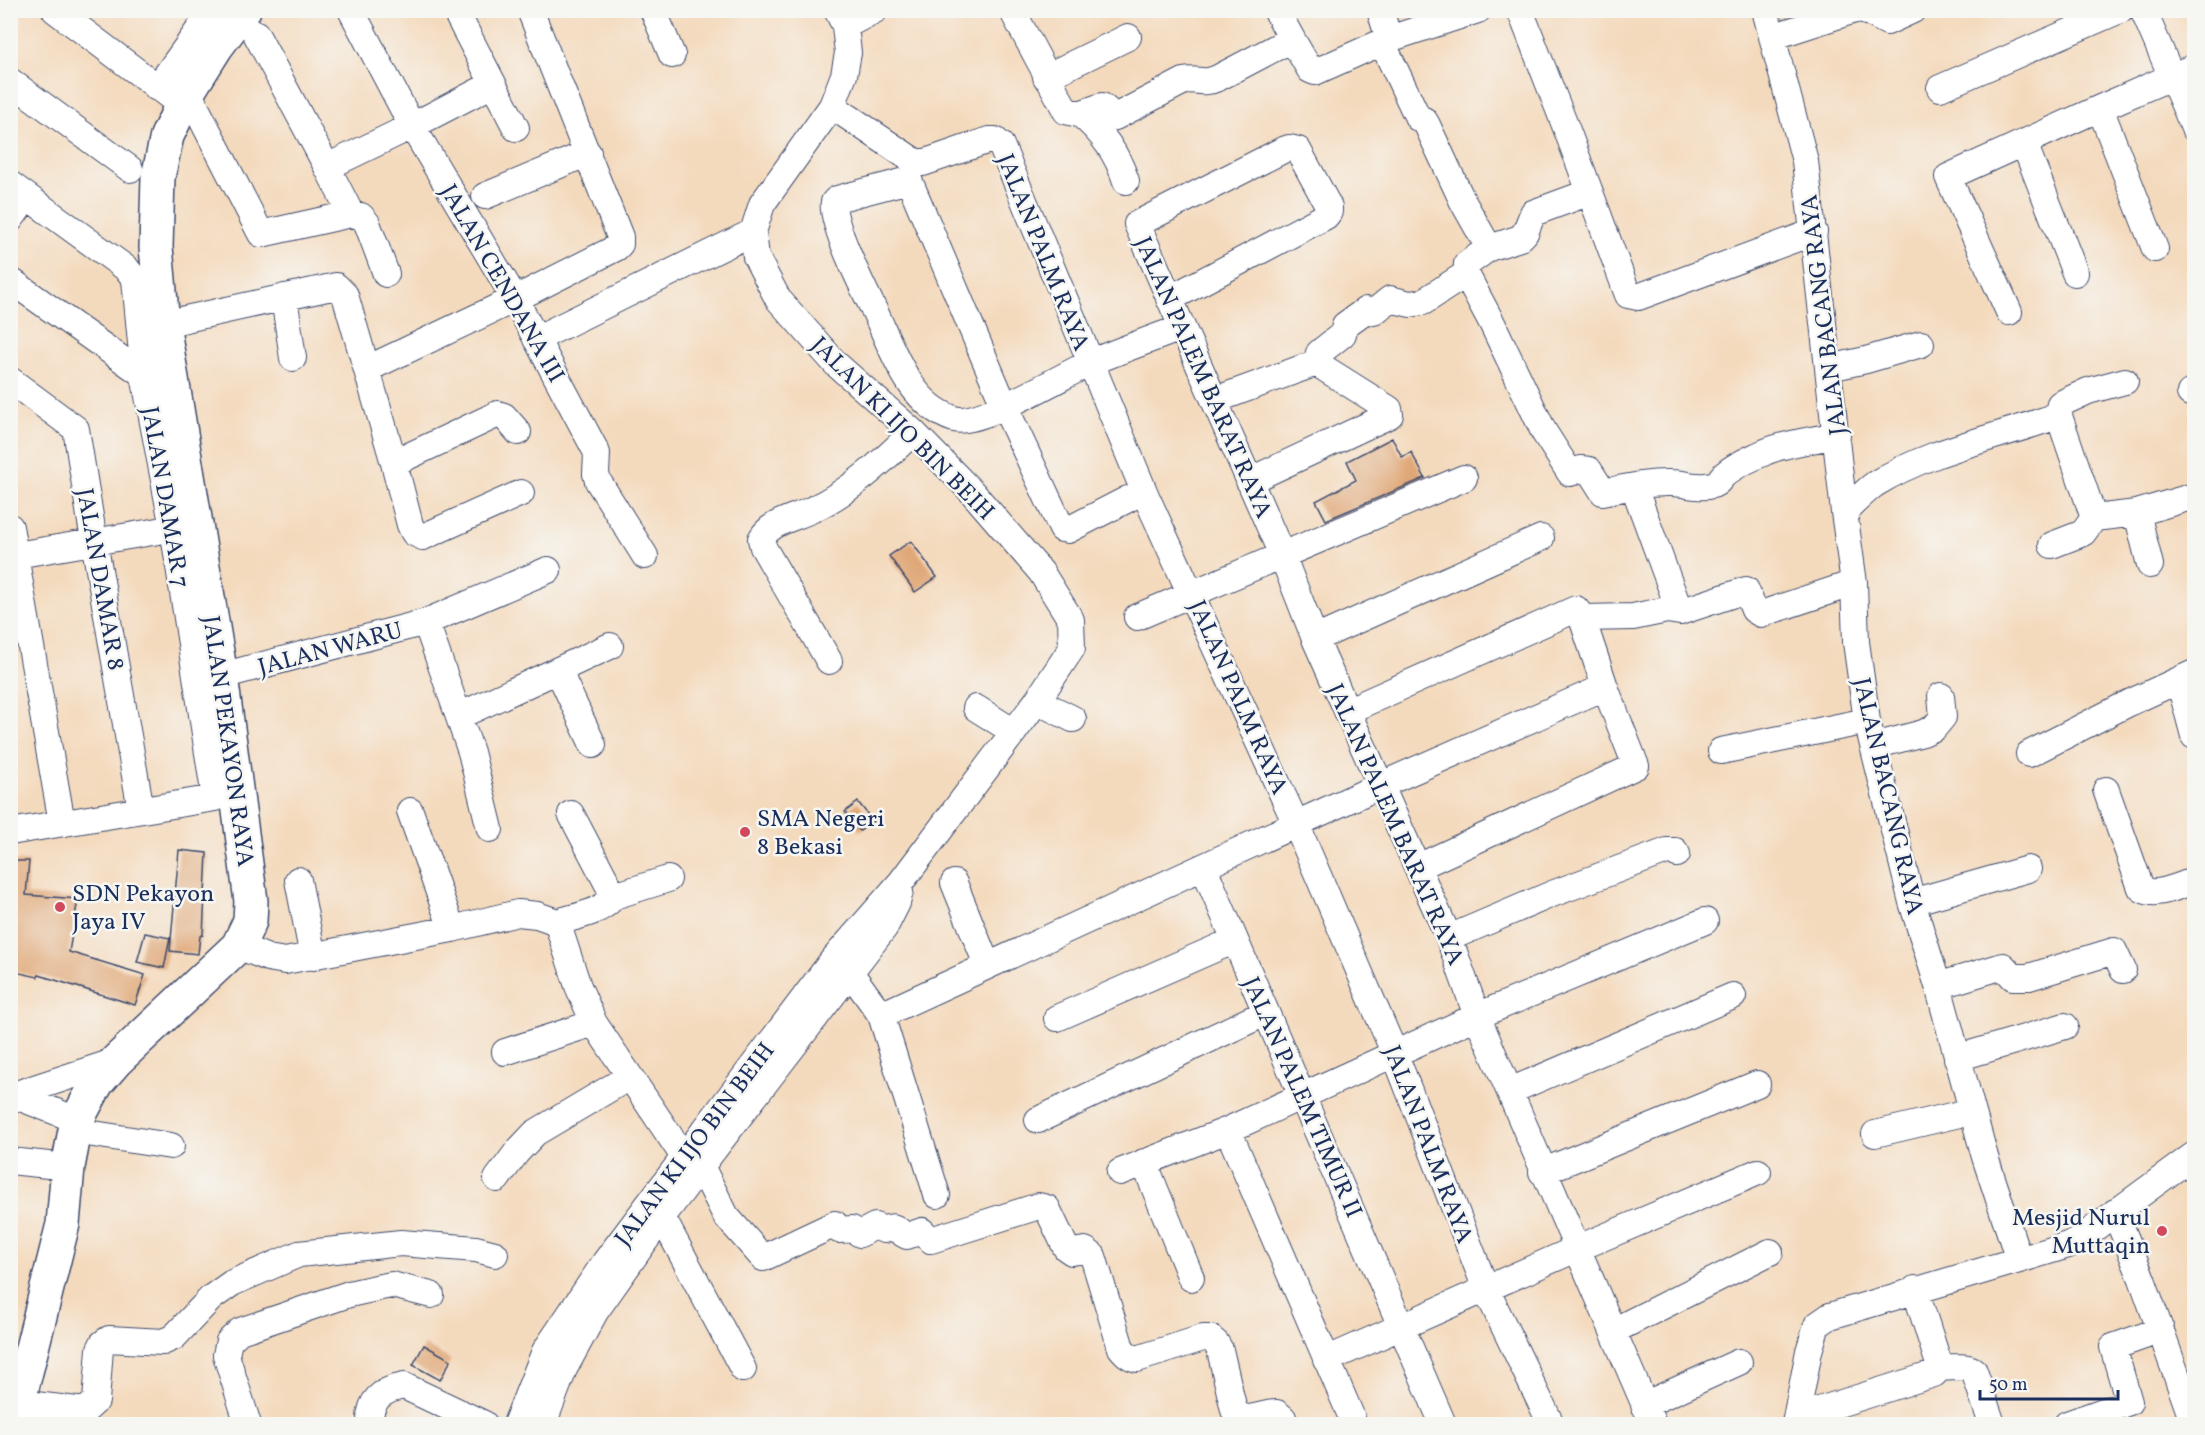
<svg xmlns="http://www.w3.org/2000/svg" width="2205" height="1435" viewBox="0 0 2205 1435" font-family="Vollkorn,serif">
	<rect width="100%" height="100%" fill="#f6f6f2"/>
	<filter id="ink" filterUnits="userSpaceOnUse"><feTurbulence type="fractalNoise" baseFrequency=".0167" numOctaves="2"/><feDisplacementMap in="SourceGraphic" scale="12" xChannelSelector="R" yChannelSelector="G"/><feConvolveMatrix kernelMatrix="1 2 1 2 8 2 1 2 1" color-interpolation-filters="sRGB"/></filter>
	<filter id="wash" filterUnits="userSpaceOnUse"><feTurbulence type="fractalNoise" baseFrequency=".008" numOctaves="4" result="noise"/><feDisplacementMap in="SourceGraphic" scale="24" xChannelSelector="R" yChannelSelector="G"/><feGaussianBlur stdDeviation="1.35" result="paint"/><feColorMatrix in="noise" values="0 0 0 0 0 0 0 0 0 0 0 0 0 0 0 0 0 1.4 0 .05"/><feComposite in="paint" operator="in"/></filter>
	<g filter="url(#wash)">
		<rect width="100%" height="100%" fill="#f4dabd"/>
		<g id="blocks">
			<!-- building -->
			<path fill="#e0a878" d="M1392,438l10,19 9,-5 14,26 -99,42 -10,-19 40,-21 -9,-19z
				M911,541l26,36 -22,15 -26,-36z
				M858,802l15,19 -13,10 -15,-19z
				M179,850l28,3 -4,82 -3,1 -2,18 -28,-3z
				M10,861h19l-3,34 52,4 -9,53 76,23 -10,30 -96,-30 -1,2 -28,-6z
				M145,933l25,5 -6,30 -27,-6z
				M424,1345l27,15 -11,20 -27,-15z"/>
		</g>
	</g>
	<g filter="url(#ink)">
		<use href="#blocks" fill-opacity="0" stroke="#3c496c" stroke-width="1.5"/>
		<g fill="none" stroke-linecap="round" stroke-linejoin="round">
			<defs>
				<path id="minor" d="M55,10l125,94
					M351,10l61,116 103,173 82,154 -1,21 2,7 47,75
					M455,10l61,118
					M653,10l19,45
					M1012,10l54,101 13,3 23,-8 13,11 69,-36c13,-3 19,4 34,-3l74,-39 18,31 5,2 74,-33 89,-29
					M1276,10l16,29
					M1380,10l9,29
					M1520,10l48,123 60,162 10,2 176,-65
					M1765,10l40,151 39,351 10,71 2,59 11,79 45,181 26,84 47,171 34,103 -189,56 -13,9 -8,26 -14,73
					M1859,10l11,3 17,9 26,-12
					M2143,10l51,118
					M845,26l30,-16
					M256,34l71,133 85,-41 81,-42
					M1772,37l83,-27
					M1382,42l36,76 6,2 3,5 36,77 26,46
					M1046,77l82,-40
					M10,81l120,88
					M157,88l56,-78
					M1940,88l180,-78
					M188,92l73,142 90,-20 10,2 6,7 19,51
					M832,106l82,55 9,2 66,-23h6l6,5 145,351 150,328 98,228 92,237 65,135
					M2100,108l55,141
					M1080,114c22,18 37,39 46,67
					M2024,143l51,130
					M327,167l24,47
					M10,184l117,85 8,10 9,96 29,153 42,270 -205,34
					M485,196l103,-43
					M10,220l17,-23
					M1466,274l26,49 52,109 26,41 11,-4 8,1 14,22c22,-4 45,-10 68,-9 14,0 27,6 41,2 7,-1 8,-7 13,-11 11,-10 28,-16 40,-22 20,-9 50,-12 72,-17
					M10,280l134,95
					M284,297l9,61
					M1169,299l157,-83 3,-4v-5l-31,-57 -9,-2 -6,2 -146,74 145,331 33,84 134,299 28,78 176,408
					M2009,312l-61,-135 152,-69 94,-41
					M163,324l173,-38 9,9 49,168 16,62 4,8 9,4 98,-44
					M536,339l217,-107
					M1316,363l3,-10 24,-19 2,-9 21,-15 8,2 16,-13 20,5 13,-2 43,-28 1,-10 22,-16 31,-10 5,-5 8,-20 57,-21
					M1829,368l37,-8 55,-16
					M367,369l148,-70 101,-51 4,-4v-7l-90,-227
					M10,380l66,49 18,112 47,269
					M2190,393l4,-2
					M1215,400l101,-37
					M2058,413l36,105 43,-5 57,-17
					M394,463l104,-49 6,2 14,16
					M1249,481l141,-66 -1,-6 -73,-46
					M1634,487l46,125
					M1128,499l-60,31 -6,-1 -57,-122 -96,-227 -72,19 -3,3c-5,18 31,90 41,110 18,38 34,92 79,107 24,8 111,-45 138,-57 29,-12 59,-23 89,-34
					M1844,512c10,-9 20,-20 31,-28 53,-33 116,-45 173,-65l10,-6 2,-9 28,-13 37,-10
					M2137,513l13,52
					M10,527l52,296
					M2052,545l31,-12 11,-15
					M10,556l178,-30
					M1137,617l327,-139
					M1582,618l51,-1 34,-7 13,2 66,-22 8,20 7,4 93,-31
					M426,622l122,-52
					M1315,639l226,-101
					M829,661l-66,-114 -2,-8c10,-18 35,-21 52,-30 38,-18 70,-48 100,-77
					M558,670l35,75
					M221,676l205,-54 45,130 19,77
					M2179,680l15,56
					M1037,701l36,18
					M976,708l38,24
					M1347,711l229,-102 6,9 23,69 31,79 -218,101
					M459,716l151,-70
					M1874,746l49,-13 11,-5 9,-11 -2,-21
					M1721,751l146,-30
					M2029,754l102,-52 63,-29
					M2106,790l35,98c13,11 39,-3 53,-7
					M410,811l42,118
					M571,814l43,82
					M1204,868c79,186 160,370 239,556
					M298,880l15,77
					M954,883l33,82
					M1912,902l116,-33
					M557,922c19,-6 45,-9 57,-26l54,-17
					M1449,938l103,-44 115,-43h8l2,3
					M238,946l30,12 17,3 167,-32 66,-16 19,2 20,7 21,64 16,37 90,134
					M850,972l31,43 56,180
					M1938,986l65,-20 10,11h16l85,-26 9,19
					M881,1015l500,-230 224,-98
					M1057,1018l178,-78
					M505,1052l89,-29
					M1957,1058l108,-32
					M1510,1091l223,-95
					M13,1095l64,25
					M10,1096l106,-35
					M1038,1120l227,-107
					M1228,1130l124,288
					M74,1131l97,15
					M1875,1134l97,-23
					M10,1161l58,6
					M1144,1162l47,116
					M701,1166l25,50 37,42 72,-34 4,6 13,-1 8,5 15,-8 9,4c14,-7 11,1 23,6l15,-5 9,9 108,-34 8,2 19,40 6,4 13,-2 8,6 28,92c5,6 8,9 16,11l66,-21h7l6,5 4,7 14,60c12,16 27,2 43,3l6,5 -1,6
					M1120,1172l108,-42 249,-114 228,-95
					M1542,1172l215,-88
					M497,1179l20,-27 18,-19 94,-56
					M653,1208l9,9 81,152
					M2115,1212l27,67 52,145
					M2019,1260l49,-15 13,-7 113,-83
					M1613,1331l157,-79
					M1326,1360l250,-111 182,-77
					M1939,1367c10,2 28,-3 35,4l18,53
					M19,1403l66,8 11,-10 4,-52 3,-6 6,-4 54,3 11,-5 37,-39 21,-15 67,-29 102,-11 75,6 19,5
					M1644,1405l95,-43
					M1797,1417l137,-43 4,-4v-9l-23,-72
					M248,1424l-22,-69 3,-14 11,-10 109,-37 32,-7 11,-2 39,10
					M370,1424c-1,-23 11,-34 34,-38l80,38
					M516,1424l29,-73 60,-89 227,-301 69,-79 136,-181 35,-53 -1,-28 -30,-48 -69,-80 -59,-60 -77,-68 -58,-65 -22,-42 -3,-25 9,-28 70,-98 12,-31 4,-22 -3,-27 -8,-16
					M543,1424l21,-55 31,-57 67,-95 223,-290 12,-24 3,-12
					M2067,1424l62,-22 -16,-55 48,-17"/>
				<path id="major" d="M13,1424l50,-200 5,-57 9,-47 20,-37 19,-22 122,-115 12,-25 1,-20 -30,-225 -58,-352 -7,-77 2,-70 9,-41 21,-44 29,-46 27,-36"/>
			</defs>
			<!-- minor casing -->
			<use href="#minor" stroke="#3c496c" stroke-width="28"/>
			<!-- major casing -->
			<use href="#major" stroke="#3c496c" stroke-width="36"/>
			<!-- minor -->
			<use href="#minor" stroke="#fff" stroke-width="26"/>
			<!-- major -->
			<use href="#major" stroke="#fff" stroke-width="33"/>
		</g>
	</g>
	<!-- markers -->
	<g fill="#d1495b" stroke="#f6f6f2" stroke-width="2">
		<circle cx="745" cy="832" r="6"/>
		<circle cx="60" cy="907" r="6"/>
		<circle cx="2162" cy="1231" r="6"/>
	</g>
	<g text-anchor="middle" stroke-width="5" stroke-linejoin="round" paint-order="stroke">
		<!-- street labels -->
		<g font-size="24" fill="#1b2f5e" stroke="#f6f6f2">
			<text transform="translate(1044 252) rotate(68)" y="8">JALAN PALM RAYA</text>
			<text transform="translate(503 283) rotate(60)" y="8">JALAN CENDANA III</text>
			<text transform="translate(1823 315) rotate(-97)" y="8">JALAN BACANG RAYA</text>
			<text transform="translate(1204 377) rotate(66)" y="8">JALAN PALEM BARAT RAYA</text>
			<text transform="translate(903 428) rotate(45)" y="8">JALAN KI IJO BIN BEIH</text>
			<text transform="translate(166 497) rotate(80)" y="8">JALAN DAMAR 7</text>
			<text transform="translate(101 579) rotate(80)" y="8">JALAN DAMAR 8</text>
			<text transform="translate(330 648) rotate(-15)" y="8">JALAN WARU</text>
			<text transform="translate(1239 697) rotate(66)" y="8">JALAN PALM RAYA</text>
			<text transform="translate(229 741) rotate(82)" y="8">JALAN PEKAYON RAYA</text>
			<text transform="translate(1889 796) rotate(77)" y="8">JALAN BACANG RAYA</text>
			<text transform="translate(1396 824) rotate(66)" y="8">JALAN PALEM BARAT RAYA</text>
			<text transform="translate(1303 1097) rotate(66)" y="8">JALAN PALEM TIMUR II</text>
			<text transform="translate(694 1144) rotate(-53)" y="8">JALAN KI IJO BIN BEIH</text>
			<text transform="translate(1429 1144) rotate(69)" y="8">JALAN PALM RAYA</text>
		</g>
		<!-- poi labels -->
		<g font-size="24" fill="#1b2f5e" stroke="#f6f6f2" text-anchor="start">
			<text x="757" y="826">SMA Negeri<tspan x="757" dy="28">8 Bekasi</tspan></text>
			<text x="72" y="901">SDN Pekayon<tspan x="72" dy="28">Jaya IV</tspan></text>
			<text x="2150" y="1225" text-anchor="end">Mesjid Nurul<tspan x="2150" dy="28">Muttaqin</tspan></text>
		</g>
	</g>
	<!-- margin -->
	<rect width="2205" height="1435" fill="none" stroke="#f6f6f2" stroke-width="36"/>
	<!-- scale -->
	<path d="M1980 1390v9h138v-9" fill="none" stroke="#1b2f5e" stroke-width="3"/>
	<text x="1989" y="1390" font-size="18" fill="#1b2f5e" stroke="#f6f6f2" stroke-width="4.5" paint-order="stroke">50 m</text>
</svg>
